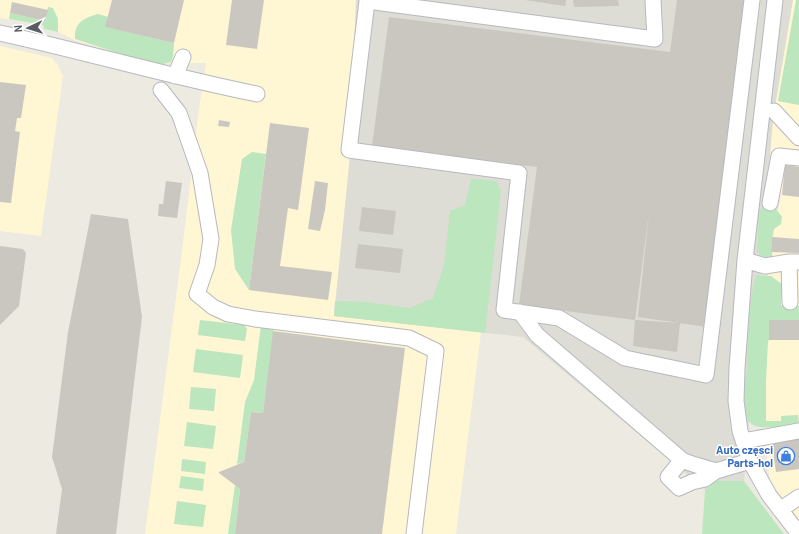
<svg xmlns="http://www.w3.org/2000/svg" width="799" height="534" viewBox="0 0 799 534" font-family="Barlow,sans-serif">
	<rect width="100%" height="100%" fill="#edebe1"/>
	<!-- commercial -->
	<path fill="#fff6d4" d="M0,0h356l-6,156 -16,160 147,16 -25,202h-311l37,-283 17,-142 7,-46h-50l-79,-22 -19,-9 -14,-3 -1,-4 -43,-7z
		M789,0h10v519l-29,-36 -7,-62 4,-135 4,-48 2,-27 5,-1 3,-15 -20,-3z
		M0,46l52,12 5,6 6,12 -22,160 -41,-5z"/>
	<!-- industrial -->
	<path fill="#dddcd5" d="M356,0h437l-20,119 -29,362 -39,9 -182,-153 -189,-21 16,-160z"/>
	<!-- green -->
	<path fill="#bce6bd" d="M796,0h3v105l-21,-4z
		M48,7l5,1 5,11v13l-14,-3 -1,-4 -34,-6 1,-6 35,8z
		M98,14l10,3 -2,10 68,16 -1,14 -2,5 -9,2 -16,-2 -71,-23c-1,-17 9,-21 23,-25z
		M252,152l14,2 -17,136 -14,-21 -4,-39 11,-71z
		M471,179l25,2 5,10 -16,142 -151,-17 1,-15 30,1 45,6 23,-10 11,-32 6,-55 15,-6z
		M765,205l11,4 6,8 -1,7 -7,5c-2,10 -4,19 -1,29l-2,1 -9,-3 -5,-4 2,-40z
		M757,275l14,1 11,8 -1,21 2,1h16v14l-31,21 -2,41v39h15v-5l17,-1 1,8 -2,1c-11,2 -36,7 -45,0 -5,-3 -8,-10 -9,-16 -1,-11 1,-25 4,-36 1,-6 0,-12 0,-18 2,-19 2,-63 10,-79z
		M200,320l44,5 3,4 -2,12 -47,-6z
		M261,325l13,2 -11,86 -12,-1 -7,50 -7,2 8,-62 9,-22z
		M196,349l47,6 -3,23 -47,-6z
		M191,387l25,2 -2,22 -25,-2z
		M187,422l29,4 -3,23 -29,-3z
		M182,459l24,3 -1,12 -24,-3z
		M181,476l23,3 -1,12 -24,-3z
		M716,481h28l40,53h-82l3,-44z
		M235,485l5,4 -5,45h-7z
		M177,501l29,4 -3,22 -29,-3z"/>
	<!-- building -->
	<path fill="#cac7c0" d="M112,0h72l-10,43 -69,-16z
		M232,0h32l-7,49 -31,-4z
		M525,0h41l-1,6z
		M573,0h45l1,6 -45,1z
		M677,0h70l-40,327 -69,-10 11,-105 -14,108 -116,-15 18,-138 -165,-21 17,-129 281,35z
		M12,2l36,8 -3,11 -35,-8z
		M0,82l26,3 -5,33h-4l-2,13 5,1 -9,71 -11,-1z
		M219,120l11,2 -1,5 -11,-1z
		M270,123l39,5 -11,82 -10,-2 -8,58 52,6 -4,28 -79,-10z
		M785,165l14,2v30l-17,-2z
		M166,181l16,2 -5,35 -19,-2 1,-12h4z
		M315,181l13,2 -3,27 -5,21 -12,-2z
		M362,207l34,4 -3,24 -34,-4z
		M91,214l37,5 14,98 -26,217h-60l6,-45 -10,-32 16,-125z
		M772,237l27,2v14l-28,-1z
		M358,244l45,5 -3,24 -45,-5z
		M0,246l23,3 3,4 -7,53 -19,19z
		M635,320l45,3 -3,29 -44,-6z
		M769,320h30v20h-30z
		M273,331l132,17 -23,186h-147l5,-45 -21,-16v-1l25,-10 7,-50 12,1z
		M799,439v30l-23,3 -4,-29z"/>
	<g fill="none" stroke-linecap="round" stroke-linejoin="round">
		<defs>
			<path id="minor" d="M653,0l2,39 -288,-38 -18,149 170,23 -15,137 55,8 66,40 81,17 46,-375
				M775,0l-30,260 -8,108 -1,33 4,30 10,30 19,34 30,39
				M0,33c86,19 171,44 257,61
				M175,76l8,-19
				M161,90l18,23 21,60 11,66 -4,26 -10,29 16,13 15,7 27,5 154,19 27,13 -22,183
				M774,111l25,27
				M770,203l9,-47 20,2
				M745,260l20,6 24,-4h10
				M789,262l1,40
				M520,312l17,23 145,125 -14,17 11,11 13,-6 13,-3 11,-8 34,-10
				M743,441l56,-10
				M682,460c11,5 22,7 34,11
				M780,510l19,-13"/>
		</defs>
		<!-- minor casing -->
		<use href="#minor" stroke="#b6b9be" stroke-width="17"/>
		<!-- minor -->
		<use href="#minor" stroke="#fff" stroke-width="15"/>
	</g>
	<!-- icons -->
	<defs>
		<symbol id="shop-ring" viewBox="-11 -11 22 22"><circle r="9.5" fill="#fff" stroke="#3f7fe0" stroke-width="1.5"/><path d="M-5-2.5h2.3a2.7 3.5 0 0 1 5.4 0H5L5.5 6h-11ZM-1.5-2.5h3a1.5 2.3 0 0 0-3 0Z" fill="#3f7fe0"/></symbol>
	</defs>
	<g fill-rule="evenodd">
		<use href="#shop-ring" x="776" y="446" width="20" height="20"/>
	</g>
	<g text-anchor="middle" stroke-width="3" stroke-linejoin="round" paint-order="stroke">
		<!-- shop labels -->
		<g font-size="11" font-weight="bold" fill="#366cbe" stroke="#fff" text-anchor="end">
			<text x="773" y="454">Auto częsci<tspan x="773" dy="13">Parts-hol</tspan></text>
		</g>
	</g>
	<!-- north arrow -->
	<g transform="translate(28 28) rotate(266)" stroke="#ffffff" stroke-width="3" paint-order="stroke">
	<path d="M0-3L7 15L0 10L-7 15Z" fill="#595d62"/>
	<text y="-6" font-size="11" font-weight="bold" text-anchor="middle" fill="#595d62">N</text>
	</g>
</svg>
